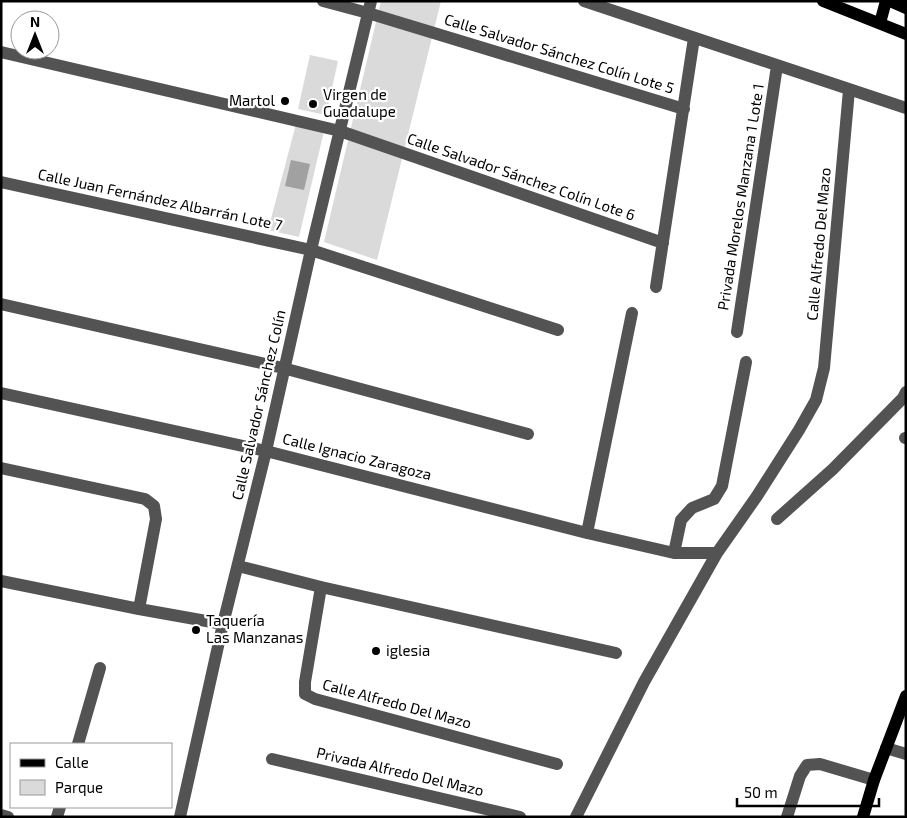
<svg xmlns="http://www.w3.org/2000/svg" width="907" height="818" viewBox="0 0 907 818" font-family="'Exo 2',sans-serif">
	<rect width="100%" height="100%" fill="#fff"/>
	<!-- green -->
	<path fill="#dadada" d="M381,1h60l-64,259 -53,-18z
		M310,55l28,6 -12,54 -28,-6z
		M296,124l28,7 -25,106 -31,-7z"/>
	<!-- water -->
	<path fill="#a1a1a1" d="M291,160l19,4 -6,26 -19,-4z"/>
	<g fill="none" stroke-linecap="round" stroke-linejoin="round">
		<!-- minor -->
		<path stroke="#535353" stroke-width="12" d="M323,1l45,12 316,96
			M584,1l322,107
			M1,52l339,79 323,112
			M1,182l310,68 247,80
			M656,287l38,-249
			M1,304l282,64 245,66
			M737,332l40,-266
			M1,393l265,58 321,82 87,20h43l40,-57 42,-66 17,-30 8,-32 25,-278
			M905,438h1
			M1,468l144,31 9,7 2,13 -17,90
			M777,519l56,-50 70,-71 3,-6
			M587,533l45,-220
			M674,553l7,-33 11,-12 22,-9 8,-13 24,-124
			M238,566l83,21 295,66
			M1,581l138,28 84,15
			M321,587l-16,95v12l10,5 242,65
			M78,744l22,-76
			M886,748l20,6
			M272,759l248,58
			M1,815l7,2
			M57,817l3,-10
			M180,817l43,-193 43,-173 45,-201 60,-249
			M576,817l68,-135 73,-129
			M787,817l13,-41 7,-11 13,-1 54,16"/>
		<!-- major -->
		<path stroke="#000" stroke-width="12" d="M823,1l83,33
			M890,1l16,7
			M880,23l6,-22
			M863,817l11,-37 32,-84"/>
	</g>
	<!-- markers -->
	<g fill="#000" stroke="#fff" stroke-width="2">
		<circle cx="285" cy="101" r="5"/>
		<circle cx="313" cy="104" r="5"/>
		<circle cx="196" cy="630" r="5"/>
		<circle cx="376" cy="651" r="5"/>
	</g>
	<g text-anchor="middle" stroke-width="4.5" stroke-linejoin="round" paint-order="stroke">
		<!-- street labels -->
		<g font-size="15" fill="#000" stroke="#fff">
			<text transform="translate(559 54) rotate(17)" y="5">Calle Salvador Sánchez Colín Lote 5</text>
			<text transform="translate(521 177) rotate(19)" y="5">Calle Salvador Sánchez Colín Lote 6</text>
			<text transform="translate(741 197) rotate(-81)" y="5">Privada Morelos Manzana 1 Lote 1</text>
			<text transform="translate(160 200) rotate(12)" y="5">Calle Juan Fernández Albarrán Lote 7</text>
			<text transform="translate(819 244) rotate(-85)" y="5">Calle Alfredo Del Mazo</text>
			<text transform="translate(259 405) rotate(-77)" y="5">Calle Salvador Sánchez Colín</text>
			<text transform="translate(357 457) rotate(14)" y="5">Calle Ignacio Zaragoza</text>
			<text transform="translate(397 704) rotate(15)" y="5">Calle Alfredo Del Mazo</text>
			<text transform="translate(400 772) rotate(13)" y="5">Privada Alfredo Del Mazo</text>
		</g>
		<!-- poi labels -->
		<g font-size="15" fill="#000" stroke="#fff" text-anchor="start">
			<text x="323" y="100">Virgen de<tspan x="323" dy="17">Guadalupe</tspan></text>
			<text x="275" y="106" text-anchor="end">Martol</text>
			<text x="206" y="626">Taquería<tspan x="206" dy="17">Las Manzanas</tspan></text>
			<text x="386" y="656">iglesia</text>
		</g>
	</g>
	<!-- border -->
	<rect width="907" height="818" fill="none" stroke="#000000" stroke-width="5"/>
	<!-- legend -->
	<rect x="10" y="743" width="162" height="65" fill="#ffffff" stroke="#999999"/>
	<rect x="20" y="759" width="25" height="8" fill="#000000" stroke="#999999"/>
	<text x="55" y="768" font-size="15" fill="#000000">Calle</text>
	<rect x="20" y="780" width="25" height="15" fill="#dadada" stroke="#999999"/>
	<text x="55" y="793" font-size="15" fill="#000000">Parque</text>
	<!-- north arrow -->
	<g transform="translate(35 35)"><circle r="24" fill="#ffffff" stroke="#999999"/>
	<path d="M0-4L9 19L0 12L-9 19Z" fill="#000000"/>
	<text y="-8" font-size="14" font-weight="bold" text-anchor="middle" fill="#000000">N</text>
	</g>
	<!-- scale -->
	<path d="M737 798v8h142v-8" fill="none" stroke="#000000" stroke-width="2.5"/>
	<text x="744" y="798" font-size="15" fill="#000000" stroke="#ffffff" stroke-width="4" paint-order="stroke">50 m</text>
</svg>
